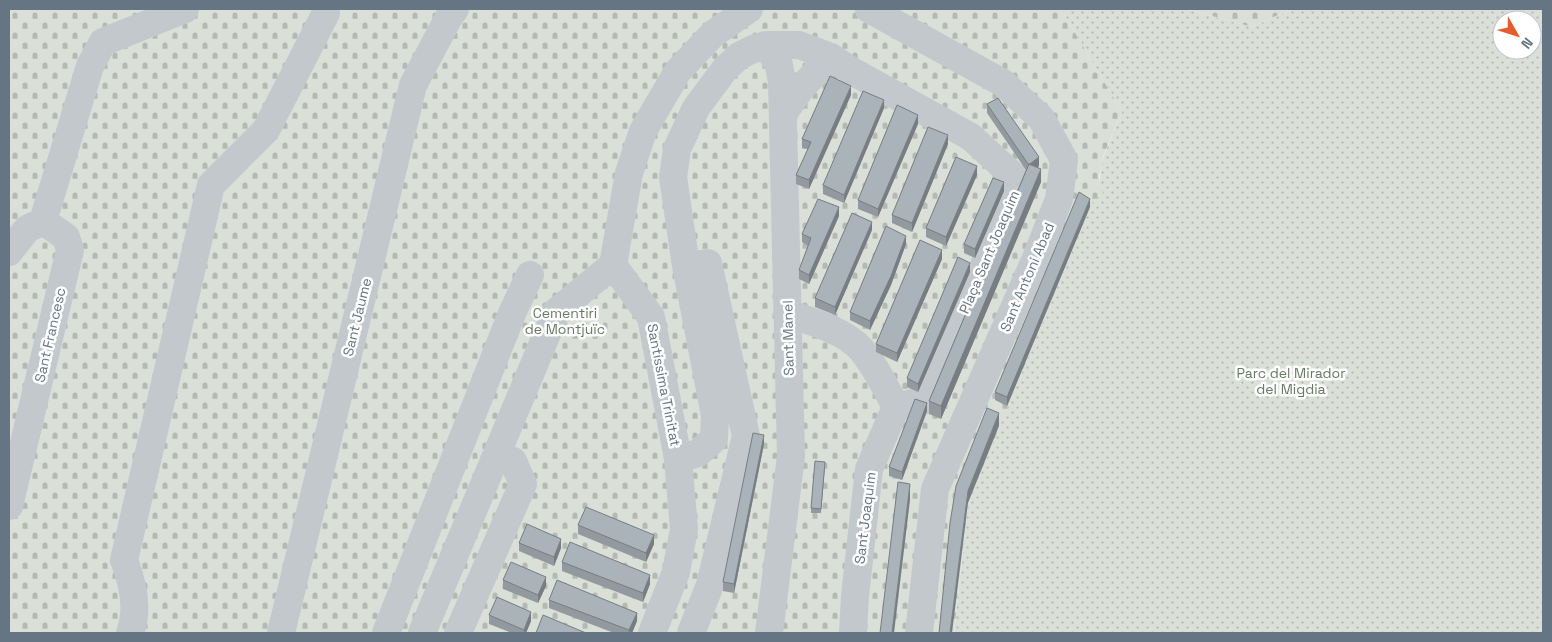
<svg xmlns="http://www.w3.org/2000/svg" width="1552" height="642" viewBox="0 0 1552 642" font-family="'Space Grotesk',sans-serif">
	<defs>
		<pattern id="grass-dots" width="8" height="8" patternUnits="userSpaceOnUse" patternTransform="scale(1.25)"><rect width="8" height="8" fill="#dadfd7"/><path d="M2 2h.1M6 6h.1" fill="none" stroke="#b4b9b4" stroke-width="1.8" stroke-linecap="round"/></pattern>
		<pattern id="cemetery-stones" width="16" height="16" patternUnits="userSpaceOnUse" patternTransform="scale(1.25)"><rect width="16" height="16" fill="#dadfd7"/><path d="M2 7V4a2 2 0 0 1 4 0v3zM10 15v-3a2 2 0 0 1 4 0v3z" fill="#b4b9b4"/></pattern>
	</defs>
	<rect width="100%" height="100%" fill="#fafaf8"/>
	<!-- grass -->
	<path fill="url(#grass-dots)" fill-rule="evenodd" d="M1061,9h125l66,18 39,-18h252v624h-589l14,-130 121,-297c3,-6 7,-13 9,-19 4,-9 0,-15 6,-25l-2,-2 20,-48zM1502,20h30v30h-30z"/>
	<!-- cemetery -->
	<path fill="url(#cemetery-stones)" d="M9,9h1052l61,103 -20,47 2,3c-6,11 -6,19 -1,31l-14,13 1,1 -122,296 -14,130h-945z
		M1186,9h105l-39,18z"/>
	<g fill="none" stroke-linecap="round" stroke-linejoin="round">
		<!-- minor -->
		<path stroke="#c3c8cc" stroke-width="28" d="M869,9l134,74 38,35 23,42 -5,39 -23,59 -101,231 -16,144
			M766,45l13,20 3,17 9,374 -22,177
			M783,114l18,-26 30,-31
			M43,221l47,-155 13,-24 82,-33
			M9,252l18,-23 16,-8
			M613,265l38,52 27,142 6,70 -8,43 -24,61
			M613,265l16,-92 14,-42 35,-60 35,-37 36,-25
			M686,266l22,-3 38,173 -36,149 -19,48
			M678,459l20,-6 16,-14 1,-24 -29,-149 -13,-89 4,-28 19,-41 29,-39 14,-13 14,-7 13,-4h33l32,12 19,13 121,67 49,45 -94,218 -30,7c-11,-20 -21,-42 -36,-59 -17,-18 -50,-27 -73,-35
			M9,506l61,-256 -4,-13 -23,-16
			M130,633c9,-24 3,-50 -6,-73l87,-375 55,-55 60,-117 -1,-4
			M281,633l132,-548 36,-68 6,-8
			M386,633l127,-322 17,-36
			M422,633l134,-321 57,-47
			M458,633l65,-149 -10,-23 -15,-6
			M853,633l2,-37 14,-127 27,-62"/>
	</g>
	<!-- wall -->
	<path fill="#929a9f" d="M851,95l-42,94 -13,-5v-9l12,-26 -6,-1v-9z
		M987,104l52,62 -2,1 4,15 -100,237 -12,-5v-13l97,-231 -39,-57z
		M884,108l-40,95 -21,-9v-9z
		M918,124l-40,93 -20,-8v-9z
		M948,144l-36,88 -20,-9v-8z
		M977,175l-31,71 -20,-9v-9z
		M1004,191l-29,67 -11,-5v-9z
		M1090,207l-83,199 -12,-6v-8z
		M839,216l-30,68 -10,-5v-9l9,-24 -6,-4v-8z
		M872,230l-37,85 -20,-8v-9z
		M906,244l-15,41 -21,45 -20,-10v-8z
		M942,259l-45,103 -21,-10v-8z
		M970,272l-52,120 -11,-5v-9z
		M927,411l-25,69 -13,-4v-9z
		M764,444l-30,149 -11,-2v-9z
		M825,466l-4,47h-10v-5z
		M578,525l76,19 -8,18 -68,-28z
		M519,543l42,5 -7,18 -35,-15z
		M562,562l88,22 -7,18 -81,-31z
		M503,580l43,6 -8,17 -35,-14z
		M549,600l88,21 -5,12h-18l-65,-25z
		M489,615l42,6 -5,12h-14l-23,-9z"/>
	<!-- shaded-wall -->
	<path fill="#777d82" d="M851,86v9l-42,94v-9z
		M884,100v8l-40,95v-8z
		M918,115v9l-40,93v-8z
		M948,135v9l-36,88v-9z
		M1039,157v9l-11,8v-9z
		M977,166v9l-31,71v-9z
		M1041,169v13l-100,237v-13z
		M1004,182v9l-29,67v-9z
		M1090,199v8l-83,199v-9z
		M839,207v9l-30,68v-9z
		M872,222v8l-37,85v-8z
		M906,236v8l-15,41 -21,45v-9z
		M942,250v9l-45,103v-9z
		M970,263v9l-52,120v-8z
		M927,403v8l-25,69v-8z
		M999,413v13l-31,77 -16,130h-2l18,-142z
		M764,435v9l-30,149v-9z
		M910,484v16l-16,133h-2z
		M654,535v9l-8,18v-9z
		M561,539v9l-7,18v-9z
		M650,575v9l-7,18v-9z
		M546,577v9l-8,17v-8z
		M531,612v9l-5,12h-2v-3z
		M637,613v8l-5,12h-3v-3z"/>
	<!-- building -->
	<path fill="#aab3b9" stroke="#777d82" d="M830,76l21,10 -42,94 -13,-5 15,-33 -9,-3z
		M863,91l21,9 -40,95 -21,-10z
		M998,98l41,59 -9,7h-2l-41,-60z
		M897,105l21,10 -40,94 -20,-9z
		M928,127l20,8 -36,88 -20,-8z
		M956,157l21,9 -31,71 -20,-9z
		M1029,164l12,5 -100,237 -12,-5z
		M993,178l11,4 -29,67 -11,-5z
		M1079,192l11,7 -83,198 -12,-5z
		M818,199l21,8 -30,68 -10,-5 12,-32 -9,-4z
		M852,213l20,9 -37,85 -20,-9z
		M886,226l20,10 -15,40 -21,45 -20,-9z
		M920,240l22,10 -45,103 -21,-9z
		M958,257l12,6 -52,121 -11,-6z
		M915,399l12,4 -25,69 -13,-5z
		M987,408l12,5 -31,78 -18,142h-11l11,-110 6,-37z
		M753,433l11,2 -30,149 -11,-2z
		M815,461l10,1 -4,47 -10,-1z
		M898,482l12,2 -18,149h-12z
		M586,507l68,28 -8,18 -68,-28z
		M527,524l34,15 -7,18 -35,-14z
		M570,542l80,33 -7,18 -81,-31z
		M511,562l35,15 -8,18 -35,-15z
		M557,580l80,33 -8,17 -80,-30z
		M497,597l34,15 -7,18 -35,-15z
		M543,615l43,18h-50z"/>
	<g text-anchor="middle" stroke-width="5" stroke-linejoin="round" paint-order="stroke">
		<!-- street labels -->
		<g font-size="14" fill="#657583" stroke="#fff">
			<text transform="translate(989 252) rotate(-67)" y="5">Plaça Sant Joaquim</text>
			<text transform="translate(1027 277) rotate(-67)" y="5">Sant Antoni Abad</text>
			<text transform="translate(357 317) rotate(-76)" y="5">Sant Jaume</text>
			<text transform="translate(50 335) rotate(-77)" y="5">Sant Francesc</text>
			<text transform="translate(788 338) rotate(-91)" y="5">Sant Manel</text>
			<text transform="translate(664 385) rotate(79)" y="5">Santíssima Trinitat</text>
			<text transform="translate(865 518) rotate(-83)" y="5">Sant Joaquim</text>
		</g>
		<!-- park labels -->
		<g font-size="14" fill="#677a64" stroke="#fff">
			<text x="565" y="318">Cementiri<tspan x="565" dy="16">de Montjuïc</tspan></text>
			<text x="1291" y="378">Parc del Mirador<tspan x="1291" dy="16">del Migdia</tspan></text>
		</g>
	</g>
	<!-- border -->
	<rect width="1552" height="642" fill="none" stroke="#657583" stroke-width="20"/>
	<!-- north arrow -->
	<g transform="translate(1517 35) rotate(129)"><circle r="24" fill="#ffffff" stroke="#c1c8cd"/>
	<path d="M0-4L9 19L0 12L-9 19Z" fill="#e35b2f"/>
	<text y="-8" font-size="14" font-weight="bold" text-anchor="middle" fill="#657583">N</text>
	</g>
</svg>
